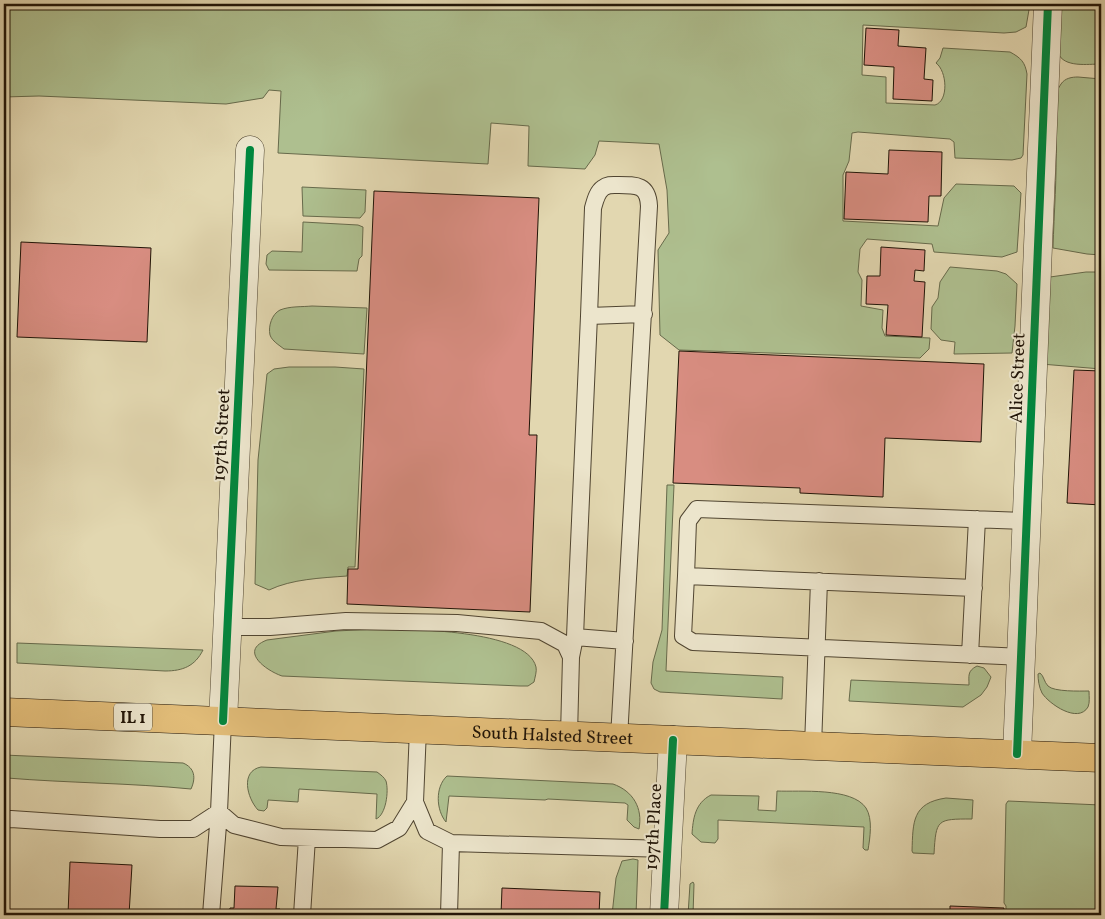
<svg xmlns="http://www.w3.org/2000/svg" width="1105" height="919" viewBox="0 0 1105 919" font-family="Vollkorn,serif">
	<rect width="100%" height="100%" fill="#e2d7b0"/>
	<filter id="stains"><feTurbulence type="fractalNoise" baseFrequency=".004" numOctaves="4"/><feColorMatrix values="0 0 0 0 .2 0 0 0 0 .09 0 0 0 0 .02 0 0 0 .5 -.17"/></filter>
	<radialGradient id="worn" r=".72"><stop offset=".6" stop-color="#630" stop-opacity="0"/><stop offset="1" stop-color="#630" stop-opacity=".3"/></radialGradient>
	<!-- green -->
	<path fill="#aebf8f" stroke="#676a4b" d="M4,4h1026l-4,23 -10,5 -12,1 -141,-8 -1,50 24,2v26l49,2c14,-4 12,-34 1,-42l4,-5 3,-10 67,4c11,6 15,10 17,22l-4,81 -2,3 -9,2 -57,-2 -1,-16 -4,-3 -92,-7 -6,1 -3,28 -6,14v46l95,5 6,-28 12,-14 58,2 7,7 -4,59 -15,5 -68,-5 -2,-8 -65,-5 -7,10 -2,23 4,8 -1,26 22,4 -1,18 3,8 45,2 -1,11 -9,9 -241,-8 -19,-15 -2,-85 11,-17 -2,-43 -8,-46 -60,-3 -4,14 -10,14 -57,-3 1,-40 -38,-3 -3,41 -210,-11 3,-62 -12,-1 -6,8 -37,6 -187,-8 -35,1z
		M1056,4h45v60c-13,0 -37,4 -43,-11z
		M1078,77l23,2v176l-14,-1 -34,-6c1,-35 4,-72 3,-108 0,-18 -6,-40 5,-56 4,-6 11,-7 17,-7z
		M302,187l64,3 -1,22 -5,6 -57,-2z
		M303,222l55,3 5,2 -1,29 -3,3 -2,12 -88,-1 -3,-6 1,-9 5,-4 30,1z
		M950,267l47,4 9,3 11,10 -2,42 -3,27 -58,1 1,-12 -14,-2 -10,-11 1,-22 6,-9 2,-16z
		M1086,272h14l1,13v84l-60,-5 9,-87z
		M312,306l55,2 -3,46 -80,-5c-5,-4 -12,-8 -14,-14 -2,-9 2,-21 10,-25 10,-4 22,-3 32,-4z
		M289,367h46l29,2 -9,198h-7l-1,9c-26,2 -55,3 -78,14l-14,-6 3,-124 9,-86 7,-5z
		M667,485h7l-8,186 117,6 -1,22 -122,-7 -6,-3 -3,-6 2,-21 9,-32z
		M377,629c30,0 150,0 159,38 1,4 -1,10 -2,15l-6,4h-8l-238,-10c-15,-5 -44,-25 -15,-36l69,-9z
		M17,643l186,7c-8,16 -20,21 -38,21l-148,-8z
		M977,666l7,2 7,9 -4,10 -6,8 -18,12 -114,-6 2,-21 118,5c0,-9 -2,-14 8,-19z
		M1040,673c4,3 4,9 8,13 6,6 32,5 41,5 0,6 1,11 -1,16 -10,17 -39,-3 -46,-14 -3,-6 -4,-13 -4,-19z
		M4,755l179,8c12,5 13,15 8,26 -61,-6 -123,-6 -184,-11l-3,-1z
		M261,767l116,5c4,3 7,5 9,9 3,10 0,34 -10,38l1,-25 -78,-5 -1,13 -30,-2 -1,8 -3,3 -6,-1c-11,-12 -18,-39 3,-43z
		M447,776l166,8c20,7 30,24 26,45l-5,-2 -7,-7 1,-15 -3,-2 -77,-4 -3,1 -96,-4 -3,26c-10,-12 -11,-35 1,-46z
		M777,791c23,1 75,-4 89,17 7,11 4,30 2,42h-3l-2,-2 1,-21 -146,-7v19l-3,4 -14,-1 -9,-8c1,-15 3,-31 19,-39l48,1 -1,14 18,1z
		M946,798l27,2 -1,19c-35,0 -36,0 -38,35l-21,-1 -1,-2c1,-29 0,-48 34,-53z
		M1008,801l93,4v110h-95v-9l-2,-3 2,-99z
		M633,859l5,1 -2,55h-24l4,-37 6,-17z
		M693,882l1,2 -1,31h-5l2,-31z"/>
	<!-- building -->
	<path fill="#d88d81" stroke="#201407" d="M866,28l33,2 -1,16 28,2 -2,31 9,1 -1,21 -39,-2 1,-32 -30,-2z
		M889,150l53,2 -1,44h-12l-1,26 -84,-3 2,-47 42,2z
		M374,191l165,7 -10,237h8l-7,177 -183,-8 1,-35h10z
		M21,242l130,6 -4,94 -130,-5z
		M881,247l44,3 -1,21 -9,-1 -1,11 11,1 -3,55 -36,-2 2,-30 -22,-1 1,-28h13z
		M679,351l305,13 -3,78 -96,-4 -2,59 -83,-4v-5l-127,-5z
		M1074,370l27,1v134l-34,-2z
		M70,862l62,3 -3,50h-61z
		M235,886l43,1 -2,22h4v6h-51l1,-7h4z
		M502,888l98,4 -1,23h-98z
		M950,906l54,2 -1,7h-53z"/>
	<g fill="none" stroke-linecap="round" stroke-linejoin="round">
		<defs>
			<path id="service" d="M589,316l4,-108c2,-7 4,-16 10,-20 5,-4 10,-3 16,-3 18,0 29,0 30,21l-30,532
				M686,576l2,-55 9,-12 329,12
				M974,588l-288,-12 -3,60 10,6 328,15
				M227,627h43l76,-6 111,2 84,8 24,13 6,13 -2,78
				M575,637l50,4
				M970,655l7,-136
				M571,657l4,-20 1,-25 13,-296 55,-2
				M223,721l-4,91 15,13 47,12 96,3 22,-12 16,-26
				M418,729l-3,73 12,29 24,12 -2,72
				M813,746l6,-165
				M4,820l7,-1 149,10h33l26,-17
				M451,843l216,6
				M211,915l8,-103
				M302,915l5,-77"/>
			<path id="minor" d="M223,721l27,-571
				M1017,754l31,-750
				M664,915l9,-175"/>
			<g id="primary">
				<path id="s1" d="M4,712l1097,46"/>
			</g>
		</defs>
		<!-- service casing -->
		<use href="#service" stroke="#504531" stroke-width="18"/>
		<!-- minor casing -->
		<use href="#minor" stroke="#504531" stroke-width="29"/>
		<!-- primary casing -->
		<use href="#primary" stroke="#201407" stroke-width="29"/>
		<!-- service -->
		<use href="#service" stroke="#ece5cc" stroke-width="16"/>
		<!-- minor -->
		<use href="#minor" stroke="#ece5cc" stroke-width="28"/>
		<!-- primary -->
		<use href="#primary" stroke="#e1bc78" stroke-width="28"/>
		<defs>
			<path id="cycleway" d="M223,721l27,-571
				M1017,754l31,-750
				M664,915l9,-175"/>
		</defs>
		<!-- cycleway casing -->
		<use href="#cycleway" stroke="#ece5cc" stroke-width="11"/>
		<!-- cycleway -->
		<use href="#cycleway" stroke="#00873e" stroke-width="8"/>
	</g>
	<g text-anchor="middle" stroke-width="4" stroke-linejoin="round" paint-order="stroke">
		<!-- shield labels -->
		<rect fill="#ece5cc" stroke="#5d5342" stroke-width="1" x="114" y="703.5" width="38" height="27" rx="4"/>
		<g font-size="16" font-weight="bold" fill="#201407">
			<text x="133" y="723">IL 1</text>
		</g>
		<!-- street labels -->
		<g font-size="18" fill="#201407" stroke="#ece5cc">
			<text transform="translate(1017 378) rotate(-88)" y="6">Alice Street</text>
			<text transform="translate(221 435) rotate(-87)" y="6">197th Street</text>
			<text dy="6" stroke="none"><textPath href="#s1" startOffset="549">South Halsted Street</textPath></text>
			<text transform="translate(653 827) rotate(-87)" y="6">197th Place</text>
		</g>
	</g>
	<!-- margin -->
	<rect width="1105" height="919" fill="none" stroke="#e2d7b0" stroke-width="20"/>
	<rect x="5" y="5" width="1095" height="909" fill="none" stroke="#201407" stroke-width="2.5"/>
	<rect x="10" y="10" width="1085" height="899" fill="none" stroke="#201407"/>
	<rect width="100%" height="100%" filter="url(#stains)"/>
	<rect width="100%" height="100%" fill="url(#worn)"/>
</svg>
